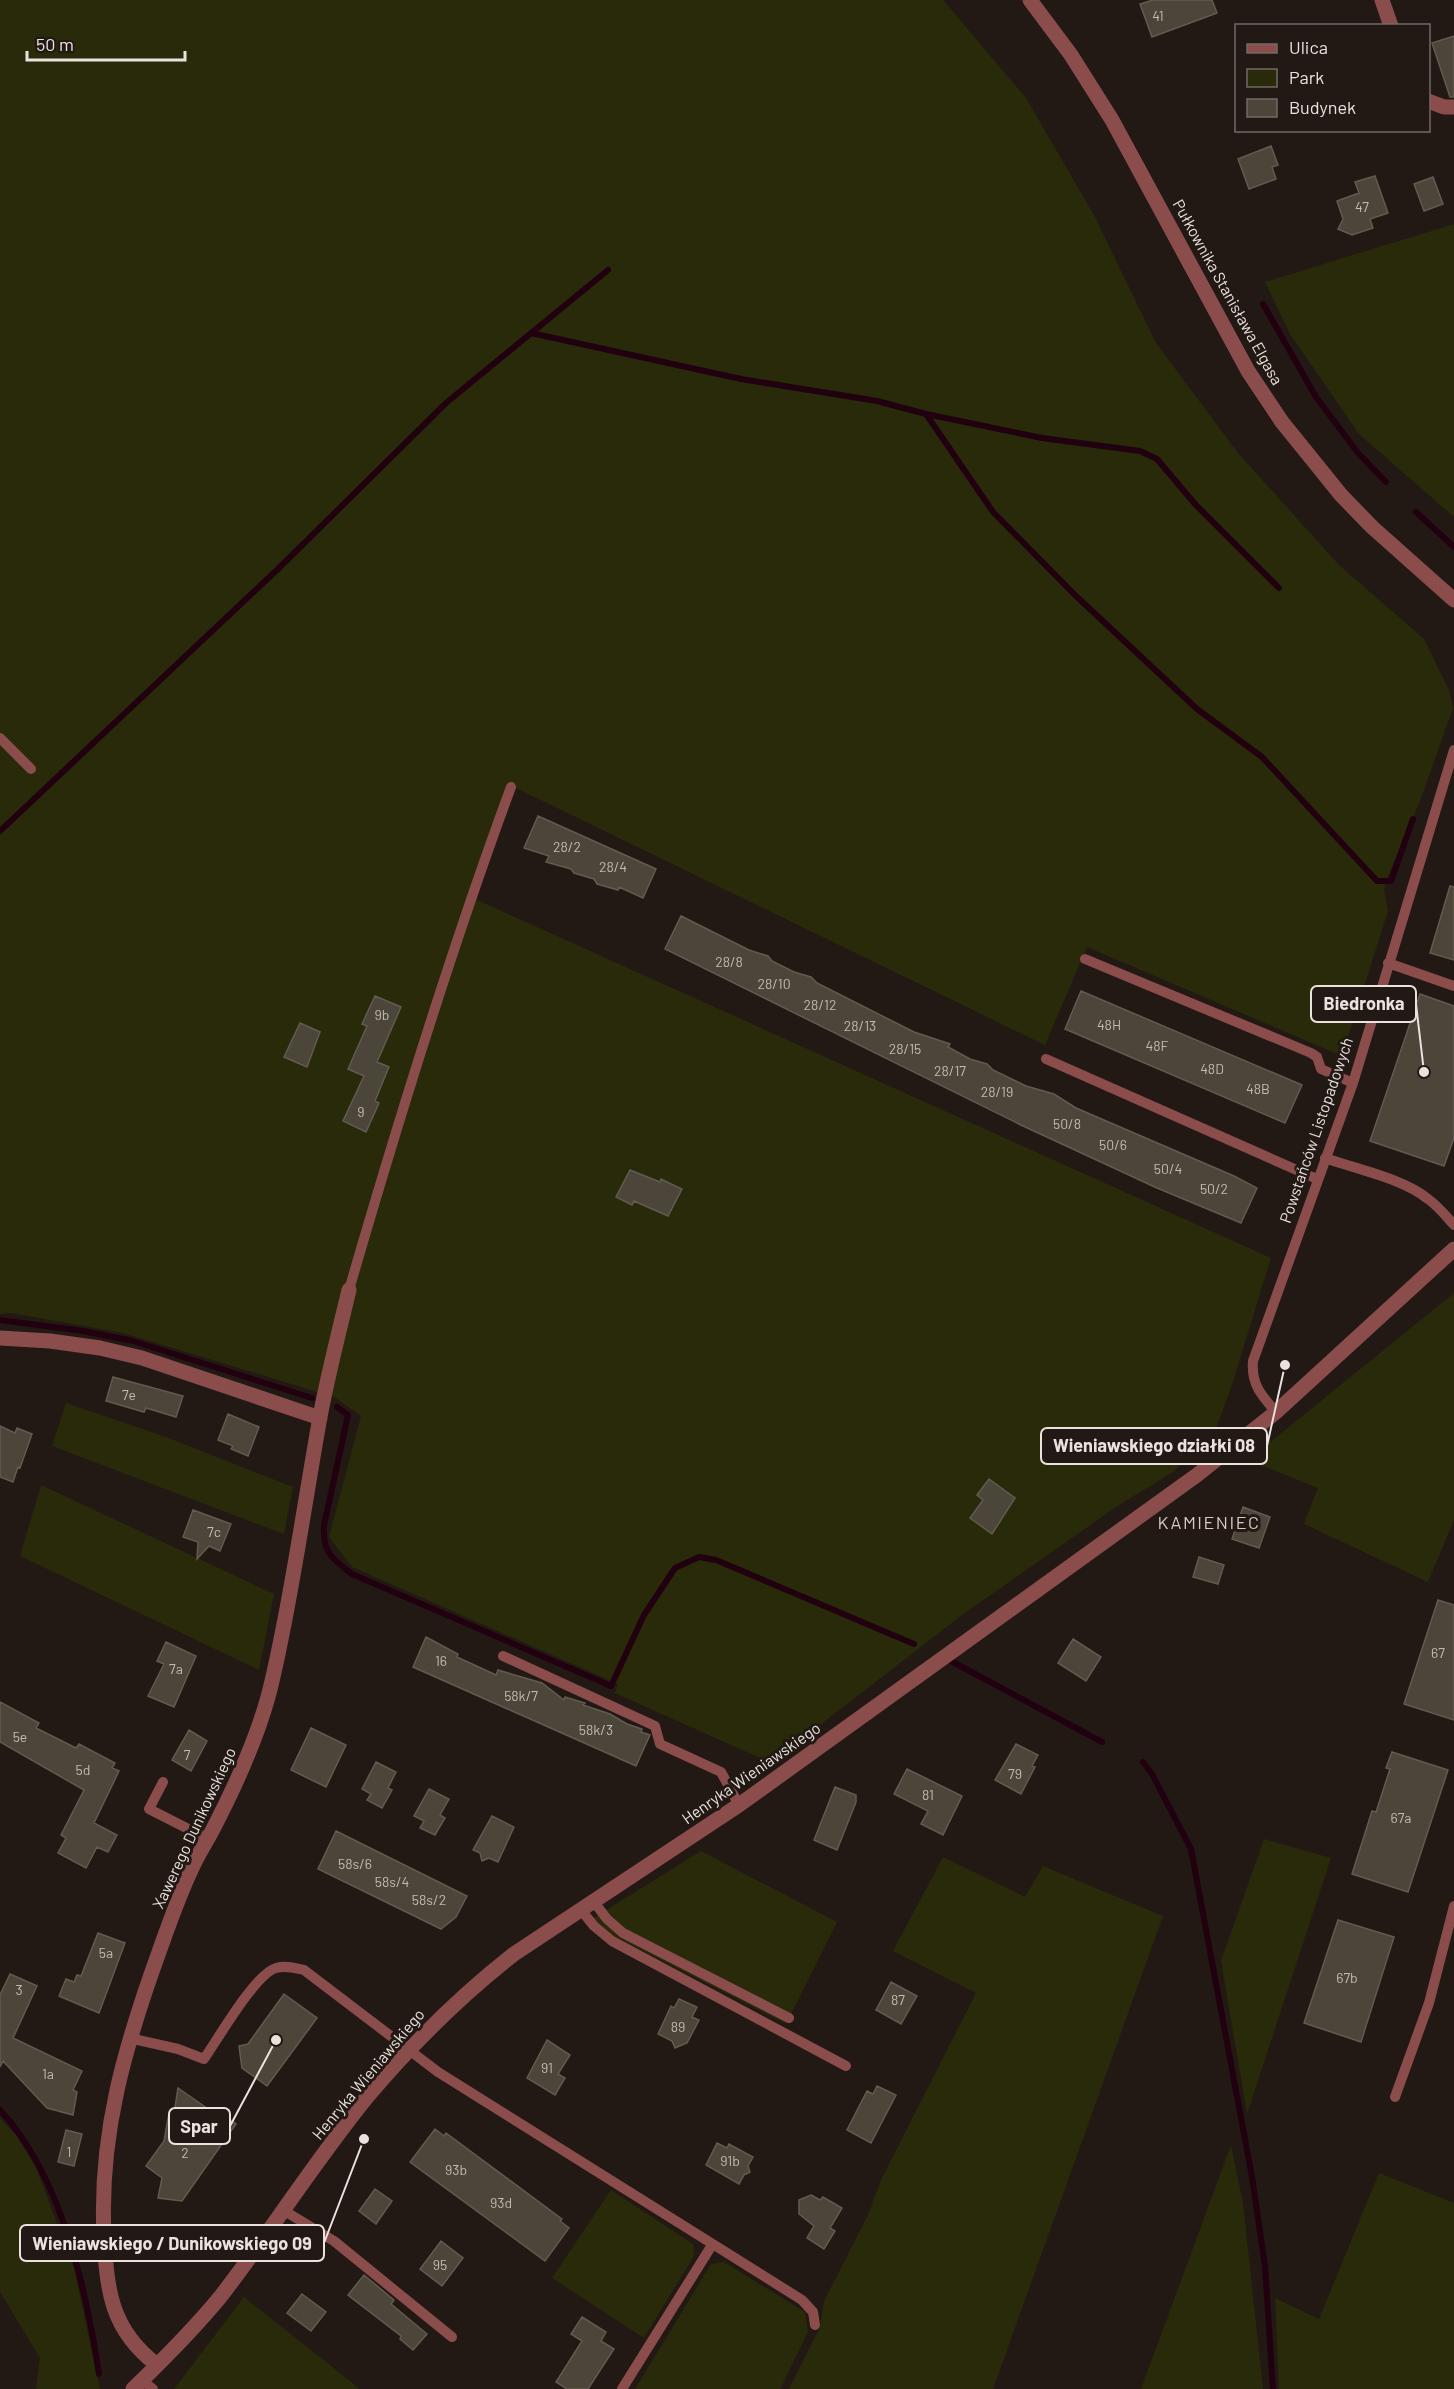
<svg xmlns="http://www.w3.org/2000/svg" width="1454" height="2389" viewBox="0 0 1454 2389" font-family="Barlow,sans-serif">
	<rect width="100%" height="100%" fill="#231914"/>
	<!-- green -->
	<path fill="#282a0a" d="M0,0h943l83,98 68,117 62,128 82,110 101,112 85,74 25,51 4,18 -33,93 -33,77 -3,12 4,21 -46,145 -255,-109 -42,98 -529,-257 -41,111 796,359 -40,130 -16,43 -42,41 -57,35 -154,108 -191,148 -156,-70 3,-9 -266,-117 -23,-30 32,-121 -27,-19 -211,-64 -112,-20 -11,1z
		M1454,224v293l-95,-83 -69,-100 -25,-52z
		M1454,1293v227l-26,62 -124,-58 14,-36 -70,-28z
		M66,1403l100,34 127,50 -9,47 -232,-88z
		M41,1485l233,109 -15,76 -239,-114z
		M1264,1839l67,19 -84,256 -26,-153z
		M701,1851l136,71 -51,102 -199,-102z
		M943,1857l82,40 18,-31 120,50 -170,473h-204l31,-62 4,-26 43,-84 15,-39 94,-185 -83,-42z
		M0,2118l16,17 20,33 38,100 26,121h-64l4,-31 -40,-66z
		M1231,2145l12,58 20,186h-122z
		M1379,2173l75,30v186h-175l-4,-91 44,21z
		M611,2190l82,54 1,12 -50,82 -92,-60z
		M724,2262l81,50 3,20 -28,57h-145l76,-125z
		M244,2297l106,84 9,8h-185z"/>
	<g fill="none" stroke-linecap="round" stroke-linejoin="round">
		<!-- stream -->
		<path stroke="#210010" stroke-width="6" d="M1263,304l53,93 42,56 28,29
			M531,333l210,46 136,22 49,13 67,98 83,84 121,113 65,48 115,124h14l22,-62
			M926,414l116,24 98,13 17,8 38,45 84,84
			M1416,512l38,35
			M0,831l278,-262 168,-166 162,-133
			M0,1320l83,11 50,10 179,57
			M337,1407l11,8 -24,110c-2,27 8,34 28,49l259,112 33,-71 31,-47 24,-11 17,3 198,84
			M951,1661l151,81
			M1143,1762l9,12 39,75 61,328 13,89 8,123
			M0,2110c61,65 86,178 99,264"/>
	</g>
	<!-- building -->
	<path fill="#4b453a" stroke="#625b50" stroke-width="1.5" d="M1153,0h59l5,13 -65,24 -12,-33z
		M1454,36v61h-4l-18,-54z
		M1271,146l7,19 -6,2 4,12 -27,10 -11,-30z
		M1375,176l13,37 -18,6 3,9 -21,7 -14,-6 5,-10 -6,-18 22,-8 -4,-11z
		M1433,177l10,27 -19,7 -10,-27z
		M538,816l118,53 -13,29 -24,-11 -1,3 -21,-6 -3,-5 -20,-6 -3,-4 -25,-7 3,-6 -25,-8z
		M1450,886l4,1v73l-24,-7z
		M681,916l68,34 19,6 4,5 22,11 17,5 6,6 97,49 36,12 -2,3 22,12 17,5 6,6 33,16 28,8 22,14 158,68 23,12 -16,35 -84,-35 -134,-62 -358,-177z
		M1081,991l221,94 -17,38 -220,-94z
		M1420,994l34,12v132l-10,28 -74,-25z
		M375,996l26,11 -24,55 12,5 -14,34 4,2 -13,29 -23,-11 21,-45 -16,-7 19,-43 -5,-2z
		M300,1023l20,9 -13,35 -23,-10z
		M630,1170l30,12 1,-3 21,10 -14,27 -34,-15 -2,4 -16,-8z
		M113,1377l70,19 -7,21 -30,-9 -2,4 -38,-11z
		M228,1414l31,13 -11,29 -17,-7 2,-3 -15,-6z
		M0,1426l15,7 2,-5 15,6 -12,34 -2,-1 -5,15 -13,-5z
		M989,1479l26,19 -23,36 -22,-16 13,-18 -6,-5z
		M1243,1507l27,10 -11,31 -27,-9z
		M193,1510l38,14 -11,27 -11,-5 -12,13 1,-17 -15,-5z
		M1199,1557l25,8 -6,19 -25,-7z
		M1438,1600l16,5v115l-50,-16z
		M426,1637l32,17 -1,3 39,18 2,-5 44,13 22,17 1,-3 20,6 -2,2 27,9 17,10 15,5 -1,3 9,3 -14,31 -223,-99z
		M1073,1639l28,18 -15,24 -28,-18z
		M166,1642l30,14 -22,51 -26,-11 16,-32 -7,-3z
		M0,1702l39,21 -3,5 40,20 3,-4 36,19 -3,5 7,3 -25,52 23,12 -9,17 -11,-5 -11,21 -28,-15 8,-15 -5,-3 23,-45 -84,-48z
		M311,1728l35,17 -20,42 -35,-17z
		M189,1730l18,11 -16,30 -19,-11z
		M1016,1744l22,11 -6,11 3,1 -14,27 -26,-14z
		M1392,1752l56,18 -40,122 -56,-18 20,-63 4,1 14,-43 -4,-1z
		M376,1762l20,10 -8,16 4,2 -10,18 -15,-8 4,-6 -9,-5z
		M907,1769l55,27 -19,39 -22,-11 7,-13 -34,-17z
		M835,1787l21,8v7l-19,48 -23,-10z
		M429,1789l20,10 -9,16 5,3 -10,17 -15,-7 4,-7 -10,-5z
		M492,1816l22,11 -16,35 -9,-4 -7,3 -2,-8 -7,-3z
		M336,1831l131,65 -11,21 -15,12 -123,-60z
		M1338,1920l56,17 -33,105 -57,-19z
		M98,1933l27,10 -26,70 -40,-17 7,-17 8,3 3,-7 4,1z
		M10,1974l27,12 -24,52 69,33 -9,19 4,2 -4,23 -26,-7 -44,-47 -3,6v-72z
		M891,1982l26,14 -16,28 -25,-14z
		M284,1994l33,24 -50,68 -25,-18 -3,-22 9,-2z
		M679,1999l18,8 -5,10 7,3 -12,23 -12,5 -3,-7 -14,-7 13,-28 3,2z
		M547,2040l23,15 -12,19 7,4 -10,17 -28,-17z
		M877,2086l19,9 -25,48 -24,-13 20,-39 6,3z
		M178,2088l36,25 3,-3 19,14 -54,77 -24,-3 4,-20 -16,-12 18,-25 5,-28 5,1z
		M435,2129l9,7 2,-3 116,86 -2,2 9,7 -24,33 -135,-99z
		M66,2130l16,4 -8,32 -16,-4z
		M717,2143l10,5 2,-4 24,13 -5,9 2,6 -6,3 -5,9 -33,-19z
		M375,2189l17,12 -16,23 -17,-13z
		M811,2195l9,5 3,-3 19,11 -12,20 5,3 -11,18 -17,-11 7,-12 -15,-12v-14z
		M441,2241l22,17 -21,28 -22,-17z
		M364,2275l30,25 -3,4 36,30 -14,16 -13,-11 1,-3 -53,-41z
		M302,2294l24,18 -15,19 -24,-18z
		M582,2317l24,15 -5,9 13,8 -26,40h-21l-11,-7 26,-41 -11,-7z"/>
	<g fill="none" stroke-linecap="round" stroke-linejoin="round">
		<!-- service -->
		<path stroke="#8a4d4c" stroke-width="10" d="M0,738l31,31
			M1085,959l226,94 6,4 4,12 32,14
			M1388,963l66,23
			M1046,1059l271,120
			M1325,1158c31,11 77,20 103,41 10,7 18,17 26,26
			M349,1290c49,-169 101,-338 162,-503
			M1276,1412c-15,-17 -25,-28 -23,-51l100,-278 101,-333
			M503,1656l152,70 5,18 61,28 18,33
			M163,1782l-14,27 59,30
			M594,1902l13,17 16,14 166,85
			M581,1910l13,16 18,15 234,125
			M129,2038l49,11 26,10c14,-20 51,-85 72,-91 10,-3 19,0 28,2l134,102 364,228 11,12 2,13
			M1395,2097l34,-94 25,-97
			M283,2210l51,31 118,96
			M142,2380l11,9
			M622,2389l90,-144"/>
		<!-- minor -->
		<path stroke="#8a4d4c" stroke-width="15" d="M1382,0l9,26
			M1428,101l16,6h10
			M0,1338l50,3 50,7 42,10 178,60
			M157,2365c-47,-36 -50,-75 -53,-130 -5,-101 21,-189 55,-283 10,-28 20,-57 33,-84 5,-12 13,-24 19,-35 23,-44 44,-89 57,-136 7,-26 12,-52 17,-78 13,-67 23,-135 35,-202 8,-43 19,-85 29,-127"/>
		<!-- tertiary -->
		<path stroke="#8a4d4c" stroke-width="15" d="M1030,0l41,55 41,65 136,251 34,51 59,73 31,32 82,73
			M133,2389c31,-30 61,-60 88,-93 50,-65 94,-135 146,-199 45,-53 92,-100 147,-143l225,-149 458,-330 79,-63 178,-163"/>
	</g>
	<g text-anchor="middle" stroke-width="6" stroke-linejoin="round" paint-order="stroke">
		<!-- number labels -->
		<g font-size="14" fill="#c2bbb5">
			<text x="1158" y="21">41</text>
			<text x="1362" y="212">47</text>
			<text x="567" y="852">28/2</text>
			<text x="613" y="872">28/4</text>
			<text x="729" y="967">28/8</text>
			<text x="774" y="989">28/10</text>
			<text x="820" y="1010">28/12</text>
			<text x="382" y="1020">9b</text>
			<text x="1109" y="1030">48H</text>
			<text x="860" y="1031">28/13</text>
			<text x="1157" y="1051">48F</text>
			<text x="905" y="1054">28/15</text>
			<text x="1212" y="1074">48D</text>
			<text x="950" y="1076">28/17</text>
			<text x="1258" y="1094">48B</text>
			<text x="997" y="1097">28/19</text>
			<text x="361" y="1117">9</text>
			<text x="1067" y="1129">50/8</text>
			<text x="1113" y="1150">50/6</text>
			<text x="1168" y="1174">50/4</text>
			<text x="1214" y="1194">50/2</text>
			<text x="129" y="1400">7e</text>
			<text x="214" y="1537">7c</text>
			<text x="1438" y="1658">67</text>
			<text x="441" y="1666">16</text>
			<text x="176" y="1674">7a</text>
			<text x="521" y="1701">58k/7</text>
			<text x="596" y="1735">58k/3</text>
			<text x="20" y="1742">5e</text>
			<text x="187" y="1760">7</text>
			<text x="83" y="1775">5d</text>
			<text x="1015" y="1779">79</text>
			<text x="928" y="1800">81</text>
			<text x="1401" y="1823">67a</text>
			<text x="355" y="1869">58s/6</text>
			<text x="392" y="1887">58s/4</text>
			<text x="429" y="1905">58s/2</text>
			<text x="106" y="1958">5a</text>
			<text x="1347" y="1983">67b</text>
			<text x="19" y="1995">3</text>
			<text x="898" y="2005">87</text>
			<text x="678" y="2032">89</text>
			<text x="547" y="2073">91</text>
			<text x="48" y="2079">1a</text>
			<text x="69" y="2157">1</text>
			<text x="185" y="2158">2</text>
			<text x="730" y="2166">91b</text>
			<text x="456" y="2175">93b</text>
			<text x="501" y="2208">93d</text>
			<text x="440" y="2270">95</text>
		</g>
		<!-- street labels -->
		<g font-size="16" fill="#e9e2de" stroke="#231914">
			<text transform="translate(1228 292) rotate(61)" y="6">Pułkownika Stanisława Elgasa</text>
			<text transform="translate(1316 1130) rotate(-71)" y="6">Powstańców Listopadowych</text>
			<text transform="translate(751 1773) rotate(-35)" y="6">Henryka Wieniawskiego</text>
			<text transform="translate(194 1828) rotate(-65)" y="6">Xawerego Dunikowskiego</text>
			<text transform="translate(368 2074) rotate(-50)" y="6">Henryka Wieniawskiego</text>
		</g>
		<!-- neighbourhood labels -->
		<g font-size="18" letter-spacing="1.5" fill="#d9cbc4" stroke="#231914">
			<text x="1209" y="1529">KAMIENIEC</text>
		</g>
	</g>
	<!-- callouts -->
	<path fill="none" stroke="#e9e2de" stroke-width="2" d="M1424 1072L1416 1004M1285 1365L1267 1446M276 2040L230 2126M364 2139L324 2243"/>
	<g fill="#e9e2de" stroke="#231914" stroke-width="2">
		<circle cx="1424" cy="1072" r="6"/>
		<circle cx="1285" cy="1365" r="6"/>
		<circle cx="276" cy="2040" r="6"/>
		<circle cx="364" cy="2139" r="6"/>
	</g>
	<g fill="#231914" stroke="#e9e2de" stroke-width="2">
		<rect x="1311" y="986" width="105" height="36" rx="6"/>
		<rect x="1041" y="1428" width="226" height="36" rx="6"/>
		<rect x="169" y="2108" width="61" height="36" rx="6"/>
		<rect x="20" y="2225" width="304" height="36" rx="6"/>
	</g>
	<g font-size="18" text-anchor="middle" font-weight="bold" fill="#e9e2de">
		<text x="1364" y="1010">Biedronka</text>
		<text x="1154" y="1452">Wieniawskiego działki 08</text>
		<text x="199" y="2133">Spar</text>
		<text x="172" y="2250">Wieniawskiego / Dunikowskiego 09</text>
	</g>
	<!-- legend -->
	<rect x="1235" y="24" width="195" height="108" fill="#231914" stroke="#726965" stroke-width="1.5"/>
	<rect x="1247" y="44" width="30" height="9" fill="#8a4d4c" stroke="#726965" stroke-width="1.5"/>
	<text x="1289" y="54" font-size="18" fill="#e9e2de">Ulica</text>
	<rect x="1247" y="69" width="30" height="18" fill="#282a0a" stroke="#726965" stroke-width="1.5"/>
	<text x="1289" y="84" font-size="18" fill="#e9e2de">Park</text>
	<rect x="1247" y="99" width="30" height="18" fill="#4b453a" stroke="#726965" stroke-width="1.5"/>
	<text x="1289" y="114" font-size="18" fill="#e9e2de">Budynek</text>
	<!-- scale -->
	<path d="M27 51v9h158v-9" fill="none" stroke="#e9e2de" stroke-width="3"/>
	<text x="36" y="51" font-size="18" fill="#e9e2de" stroke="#231914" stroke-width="4.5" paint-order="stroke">50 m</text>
</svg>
